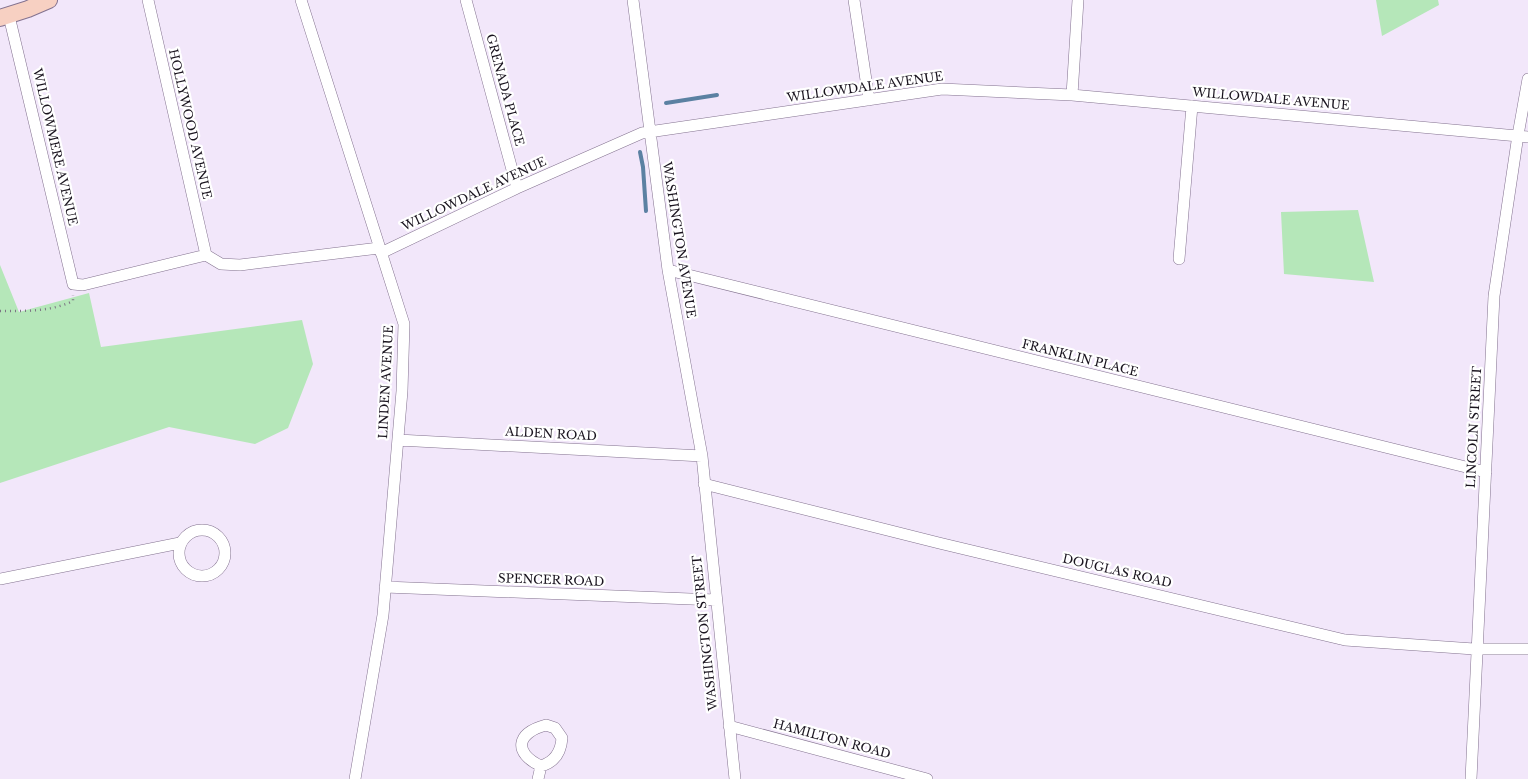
<svg xmlns="http://www.w3.org/2000/svg" width="1528" height="779" viewBox="0 0 1528 779" font-family="'Libre Baskerville',serif">
	<rect width="100%" height="100%" fill="#f2e7fa"/>
	<!-- green -->
	<path fill="#b5e7b9" d="M1376,0h62l1,5 -57,31z
		M1358,210l16,72 -90,-8 -3,-62z
		M0,265l19,47 70,-19 12,54 201,-27 11,44 -25,64 -33,16 -86,-17 -169,56z"/>
	<g fill="none" stroke-linecap="round" stroke-linejoin="round">
		<!-- stream -->
		<path stroke="#5b81a2" stroke-width="4" d="M666,103l51,-8
			M640,152l3,15 3,44"/>
		<defs>
			<path id="street" d="M148,0l58,255
				M301,0l103,324 -2,67 -19,224 -28,164
				M466,0l51,188
				M633,0l35,270 34,186 33,323
				M854,0l15,100
				M9,16l64,268 10,1 123,-30 15,9 19,1 139,-17
				M1072,95l6,-95
				M381,253l136,-65 125,-55 300,-44 130,6 456,42
				M1179,259l13,-153
				M668,270l818,202
				M398,440l304,16
				M704,484l235,59 406,97 129,9h54
				M179 553a23 23 0 1 1 46 0a23 23 0 1 1-46 0Z
				M0,579l180,-36
				M385,587l331,13
				M546,725l9,3 7,10c-1,14 -7,24 -21,28 -28,-13 -25,-33 5,-41z
				M729,726l198,53
				M538,779l3,-13
				M1471,779l23,-483 24,-161 10,-56"/>
			<path id="secondary" d="M0,18l28,-9 21,-9"/>
		</defs>
		<!-- street casing -->
		<use href="#street" stroke="#83728f" stroke-width="12"/>
		<!-- secondary casing -->
		<use href="#secondary" stroke="#83728f" stroke-width="18"/>
		<!-- path -->
		<path stroke="#7c7483" stroke-width="2.5" stroke-dasharray="1 4" stroke-linecap="butt" d="M0,311c25,0 50,1 73,-10v-6"/>
		<!-- street -->
		<use href="#street" stroke="#fff" stroke-width="11"/>
		<!-- secondary -->
		<use href="#secondary" stroke="#f7d0c2" stroke-width="16"/>
	</g>
	<g text-anchor="middle" stroke-width="4.5" stroke-linejoin="round" paint-order="stroke">
		<!-- street labels -->
		<g font-size="12" fill="#19131e" stroke="#fff">
			<text transform="translate(865 87) rotate(-8)" y="4">WILLOWDALE AVENUE</text>
			<text transform="translate(505 90) rotate(75)" y="4">GRENADA PLACE</text>
			<text transform="translate(1271 99) rotate(5)" y="4">WILLOWDALE AVENUE</text>
			<text transform="translate(190 124) rotate(77)" y="4">HOLLYWOOD AVENUE</text>
			<text transform="translate(55 147) rotate(77)" y="4">WILLOWMERE AVENUE</text>
			<text transform="translate(474 194) rotate(-25)" y="4">WILLOWDALE AVENUE</text>
			<text transform="translate(679 240) rotate(81)" y="4">WASHINGTON AVENUE</text>
			<text transform="translate(1080 358) rotate(14)" y="4">FRANKLIN PLACE</text>
			<text transform="translate(386 382) rotate(-87)" y="4">LINDEN AVENUE</text>
			<text transform="translate(1474 427) rotate(-87)" y="4">LINCOLN STREET</text>
			<text transform="translate(551 434) rotate(3)" y="4">ALDEN ROAD</text>
			<text transform="translate(1117 571) rotate(13)" y="4">DOUGLAS ROAD</text>
			<text transform="translate(551 580) rotate(2)" y="4">SPENCER ROAD</text>
			<text transform="translate(705 633) rotate(-96)" y="4">WASHINGTON STREET</text>
			<text transform="translate(832 739) rotate(15)" y="4">HAMILTON ROAD</text>
		</g>
	</g>
</svg>
